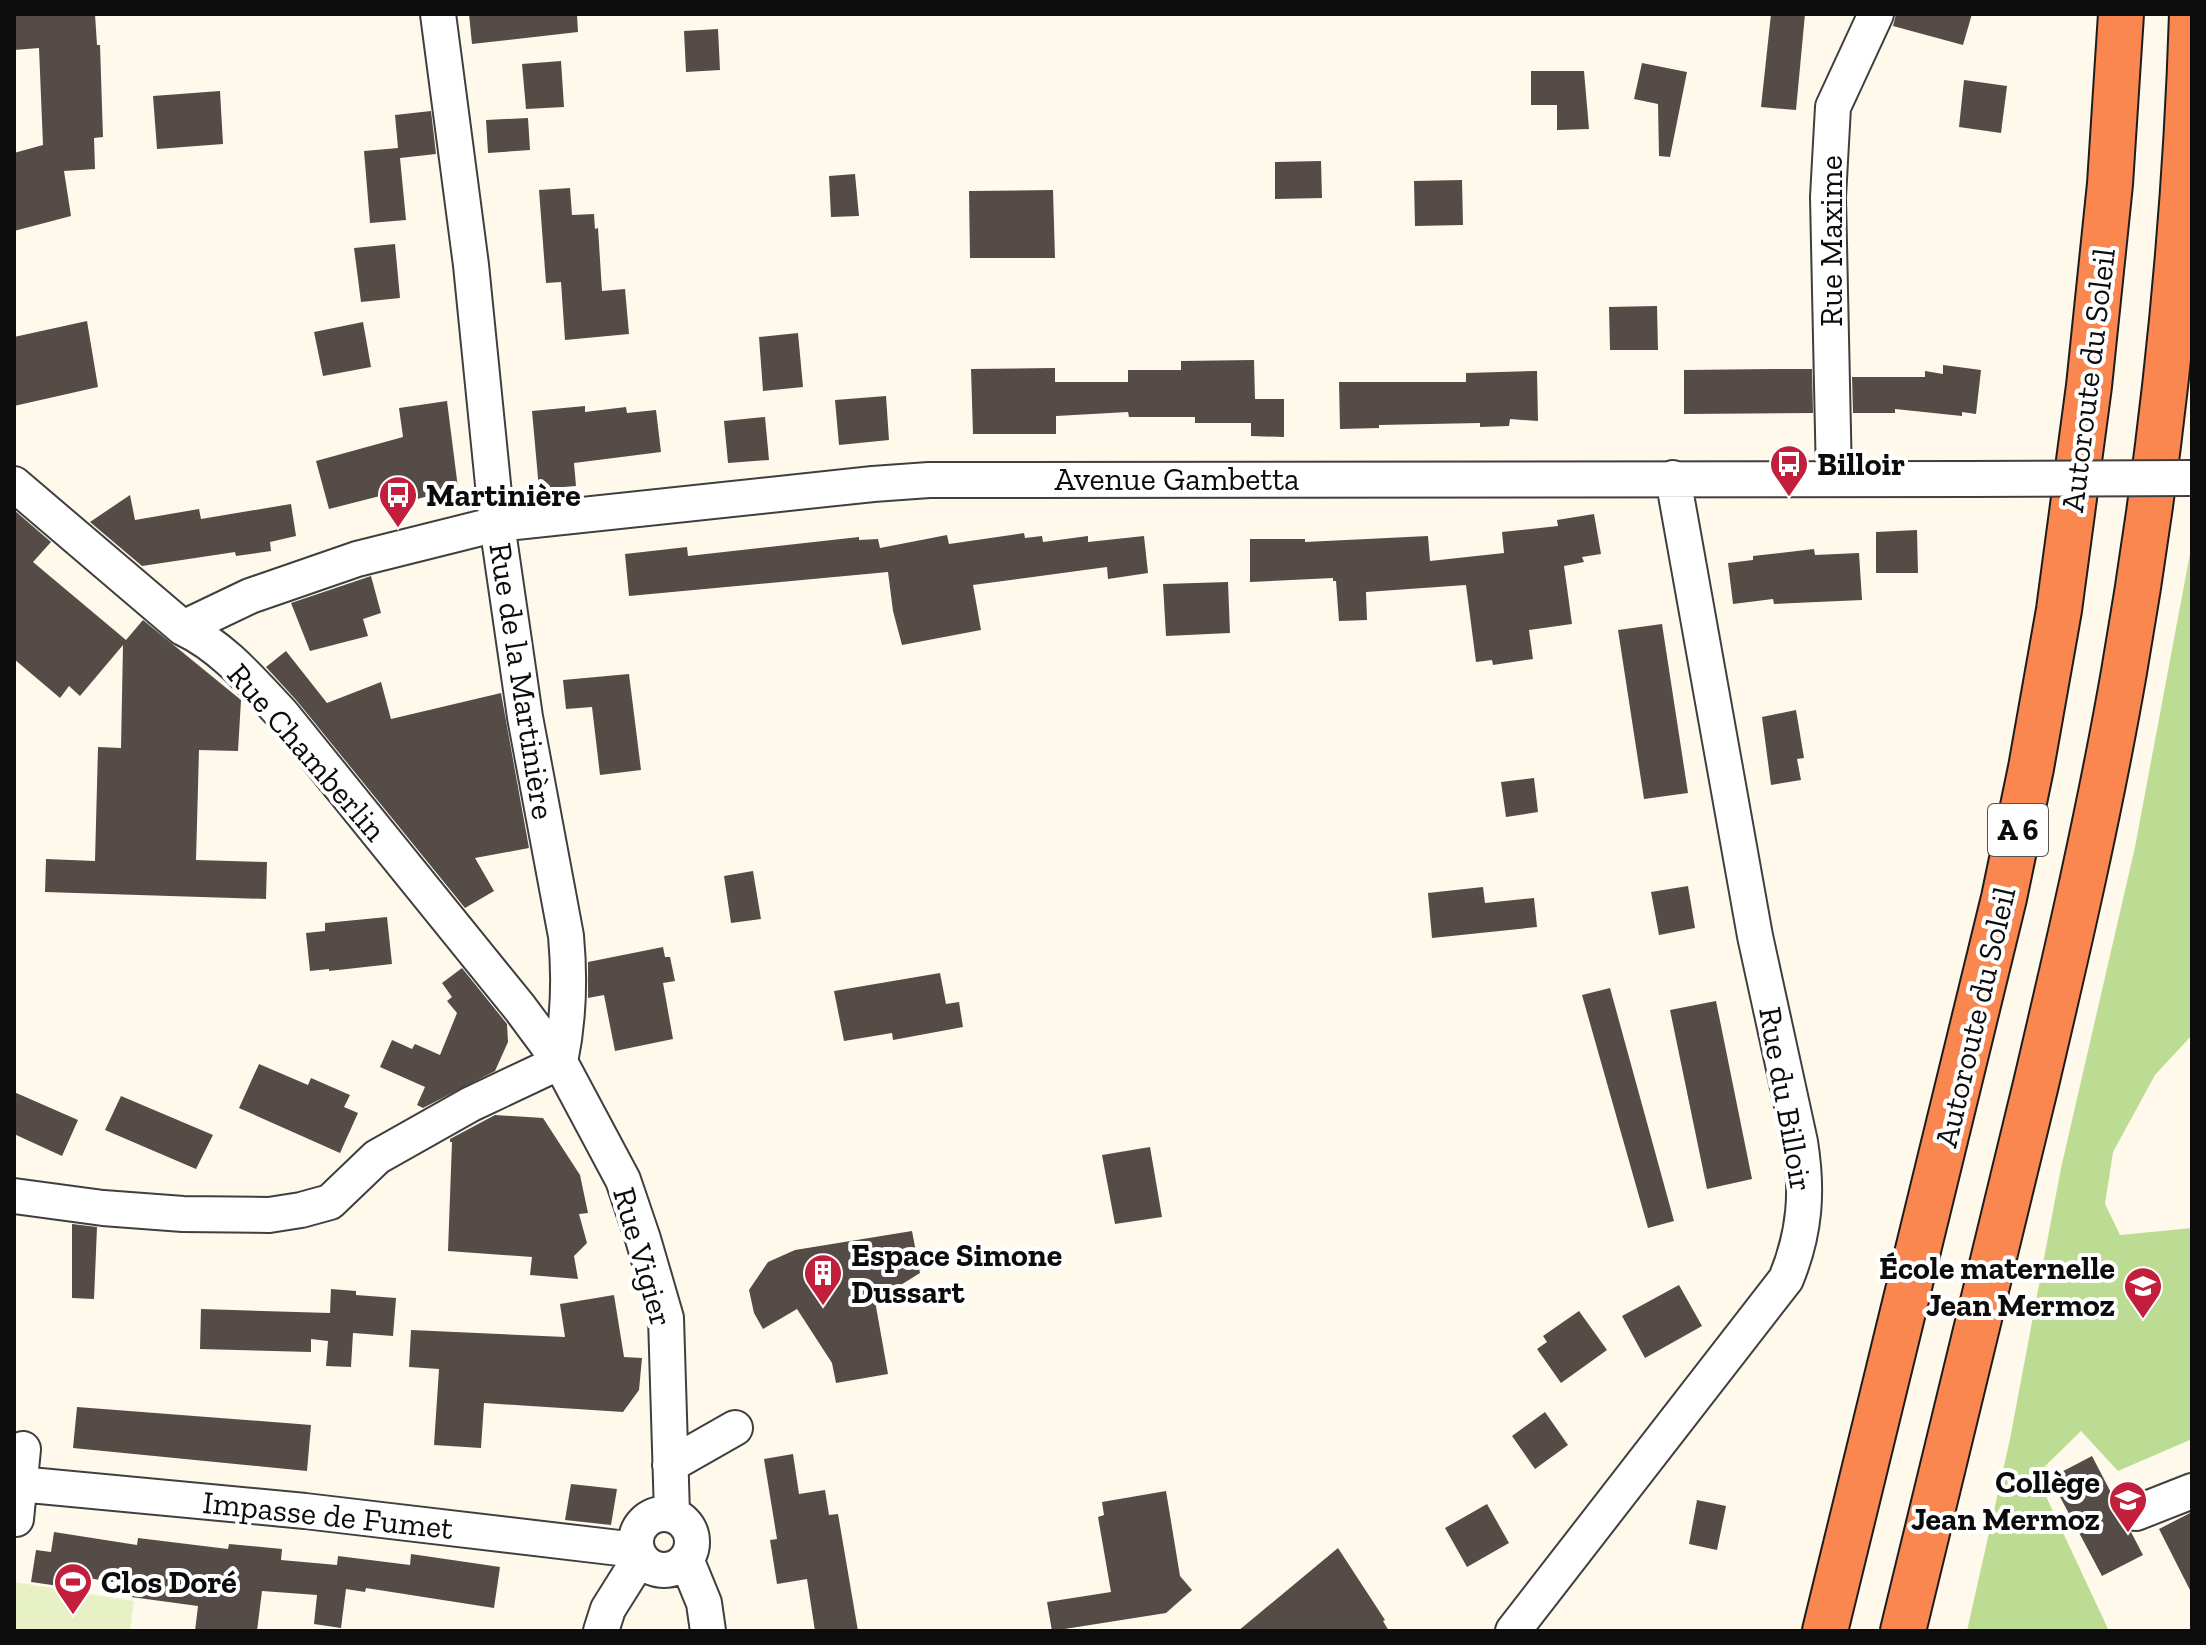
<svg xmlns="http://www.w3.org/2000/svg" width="2206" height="1645" viewBox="0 0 2206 1645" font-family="'Zilla Slab',serif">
	<rect width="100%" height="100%" fill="#fff9eb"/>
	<!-- forest -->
	<path fill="#bddc93" d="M2192,543v492l-37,40 -42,77 -8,52 15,31 72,-7v211l-74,32 -37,-40 -45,44 73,156h-142l43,-192 51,-271 74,-321z"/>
	<!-- pitch -->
	<path fill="#e8f1c6" d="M14,1582l120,19 -4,30h-116z"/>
	<!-- building -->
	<path fill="#554c48" d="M14,14h81l2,31h3l3,92 -9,1 1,31 -31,2 7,45 -57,15v-78l29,-8 -4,-97 -25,2z
		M469,14h108l1,18 -106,12z
		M1771,14h34l-9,96 -35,-3z
		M1896,14h76l-9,31 -70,-19z
		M718,29l2,41 -34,2 -2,-41z
		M561,61l3,46 -38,2 -4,-45z
		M1642,63l45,9 -17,85 -11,-1 -1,-52 -24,-5z
		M1531,71h53l5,58 -32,1v-25h-26z
		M1964,80l43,6 -6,47 -42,-6z
		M220,91l3,53 -66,5 -4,-53z
		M431,111l5,43 -36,4 6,62 -36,3 -6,-72 34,-3 -3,-33z
		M528,118l2,32 -42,3 -2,-33z
		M1321,161l1,37 -47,1v-37z
		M855,174l4,42 -28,1 -2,-41z
		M1462,180l1,45 -48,1 -1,-45z
		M570,188l2,27 22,-1 1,15 3,-1 4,63 23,-2 4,45 -64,6 -4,-58 -15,1 -7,-93z
		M1053,190l2,68h-85l-1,-67z
		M395,244l5,54 -39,4 -7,-54z
		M1657,306l1,44h-48l-1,-43z
		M87,321l11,66 -84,19v-69z
		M363,322l8,45 -48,9 -9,-44z
		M798,333l5,54 -40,4 -4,-54z
		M1254,360l1,39h29v38l-33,-1v-13h-56v-6h-66l-1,-5 -72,4v18h-83l-2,-65 84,-1v14h73v-12h53v-9z
		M1943,365l38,5 -5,44 -14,-2v4l-67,-7v4h-42l-1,-36h73v-6l18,3z
		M1774,369h38l1,44 -129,1v-44z
		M1537,371l1,50 -28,-2 -1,7 -29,1v-4l-101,2v3l-39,1 -1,-47h127v-9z
		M886,396l3,44 -50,5 -4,-45z
		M447,401l11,87 -74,20 -4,-12 -51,13 -13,-48 87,-24 -4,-29z
		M585,406v6l41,-5 1,6 29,-3 5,42 -87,11 2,23 -37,3 -7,-78z
		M765,417l4,43 -41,3 -4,-42z
		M130,495l5,25 64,-11 2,10 90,-15 5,32 -26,6 1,9 -35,5 -1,-4 -93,14 -52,-44z
		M14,510l37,32 -18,20 93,78 17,-20 98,80 -3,51 -39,-1 -3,110 71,2 -1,37 -221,-7 1,-33 49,2 3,-114 23,1 2,-103 -43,51 -11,-10 -9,12 -46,-39z
		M1594,514l7,40 -19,3 2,5 -20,4 8,58 -43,6 4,29 -40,6 -1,-5 -16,2 -10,-77 -100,7 1,28 -28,1 -3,-40h-3v-3l-83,4v-43h55v3l123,-6 2,25 74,-8 -2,-21 56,-6 -1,-6z
		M1917,530l1,43h-42v-41z
		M1024,533l1,5 17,-2 1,6 45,-6v6l56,-6 4,37 -40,6 -1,-12 -134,18 8,45 -79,15 -9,-34 -5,-39 -259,24 -4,-42 62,-7 1,9 171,-19v3l19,-1 2,9 67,-13 2,9z
		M1814,549l1,6 44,-2 3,47 -88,4 -1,-5 -40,5 -5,-41 25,-3v-4z
		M371,576l10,37 -18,6 5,17 -58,15 -19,-48z
		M1228,582l2,51 -64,3 -3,-52z
		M1662,624l26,169 -44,6 -26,-169z
		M286,651l41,52 54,-21 10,37 110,-26 28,155 -54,10 19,33 -29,17 -168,-207 -31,-34z
		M629,674l12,96 -41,5 -8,-68 -26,2 -3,-29z
		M1796,710l8,48 -7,1 4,21 -30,5 -9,-68z
		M1534,778l4,34 -32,5 -5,-35z
		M753,871l8,48 -30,4 -7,-47z
		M1688,886l7,42 -36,7 -8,-43z
		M1483,887l2,16 49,-5 3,29 -105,11 -4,-45z
		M387,917l5,47 -63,7v-2l-19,2 -4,-38 19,-2v-8z
		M663,947l2,10h5l5,24 -12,2 10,56 -58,12 -11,-56 -16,3v-36z
		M462,968l45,56 1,18 -13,29 -72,37 -6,-3 8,-18 -45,-20 12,-27 20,9 3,-5 25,11 17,-42 -10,-12 5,-4 -10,-14z
		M940,973l6,31 13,-2 4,25 -70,13 -1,-7 -48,8 -10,-50z
		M1610,988l64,233 -26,7 -66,-233z
		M1716,1001l36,178 -45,10 -37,-179z
		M259,1064l49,21 3,-7 39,17 -6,12 14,6 -18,40 -101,-45z
		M14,1092l64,28 -16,36 -48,-22z
		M121,1096l92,39 -17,34 -91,-39z
		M495,1115l48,3 37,57 8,38 -9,1 8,29 -13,13 4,23 -48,-4 2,-18 -84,-6 4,-109h-2v-3z
		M1150,1147l12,70 -47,7 -13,-69z
		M72,1224l25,3 -3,72 -22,-1z
		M912,1231l8,42 -45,28 13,73 -52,9 -4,-20 -35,-54 -34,20 -9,-16 -5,-23 19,-28 27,-12z
		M1679,1285l23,41 -57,32 -23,-42z
		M331,1289l25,2v4l40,3 -3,38 -40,-3 -2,34 -25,-1 2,-25 -17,-2v13l-111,-3 1,-40 129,4z
		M614,1295l10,62 18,1 -3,32 -16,22 -139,-9 -3,45 -47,-3 5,-76 -30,-2 2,-37 154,7 -5,-33z
		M1579,1311l28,39 -46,33 -24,-34 10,-7 -4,-6z
		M77,1407l234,18 -4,46 -234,-23z
		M1545,1412l23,33 -33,24 -23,-33z
		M793,1454l6,40 26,-4 4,25 9,-1 20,117h-43l-8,-52 -30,5 -7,-44 7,-1 -13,-80z
		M2092,1456l26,50v15l5,7 8,4 12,23 -41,21 -52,-98z
		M571,1484l46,5 -6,36 -46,-5z
		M1166,1491l14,85 12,14 -26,23 -114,18 -5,-29 64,-10 -13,-75 6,-2 -2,-13z
		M1697,1500l29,6 -9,44 -28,-6z
		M1487,1504l22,39 -42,24 -22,-39z
		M2192,1512v82l-33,-65z
		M54,1532l83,13 1,-7 90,11 1,-5 53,5 -1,11 56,5 1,-9 72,9 1,-11 89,13 -6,41 -128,-20 -1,4 -19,-3 -5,39 -27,-4 3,-29 -55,-4 -5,40h-62l3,-25 -67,-9 1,-12 -57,-9 -2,12 -42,-6 5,-32 15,2z
		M1338,1548l47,72 -2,1 6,10h-151z"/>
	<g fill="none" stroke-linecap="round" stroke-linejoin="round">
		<defs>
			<path id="minor" d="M438,14l33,251 26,259 28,193 41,219c4,43 3,83 -6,126
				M1834,478l-6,-281 5,-90 43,-93
				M14,484l169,144c40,19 69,54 99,86l238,294 40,54 63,118 20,59 23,79 6,196
				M183,628l67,-32 107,-37 140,-35 376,-40 56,-4 1041,-1
				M14,1196l89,12 80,6 86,1 32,-5 29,-8 47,-45 94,-53 89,-42
				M670,1465l65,-37
				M19,1484l286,27 331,39
				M2136,1513l56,-22
				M636 1542a28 28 0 1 1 56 0a28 28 0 1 1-56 0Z
				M16,1519l7,-70
				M686,1559l18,44 4,28
				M601,1631l7,-22 32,-51
				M1513,1631l273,-352c19,-46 22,-88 14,-137l-45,-206 -82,-458"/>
			<path id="highway" d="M1825,1631l179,-733 27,-130 28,-158 30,-224 21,-202 11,-170
				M1903,1631c45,-182 90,-364 133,-547 32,-136 64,-274 88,-412 38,-218 61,-437 68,-658"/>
		</defs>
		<!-- minor casing -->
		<use href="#minor" stroke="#3f3f3f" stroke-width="38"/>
		<!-- highway casing -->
		<use href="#highway" stroke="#1d1d1d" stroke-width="48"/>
		<!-- minor -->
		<use href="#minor" stroke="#fff" stroke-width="34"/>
		<!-- highway -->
		<use href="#highway" stroke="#fa874f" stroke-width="44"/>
		<defs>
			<path id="minor-bridge" d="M1970,479l222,-1"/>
		</defs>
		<!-- minor-bridge casing -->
		<use href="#minor-bridge" stroke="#3f3f3f" stroke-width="38" stroke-linecap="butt"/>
		<!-- minor-bridge -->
		<use href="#minor-bridge" stroke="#fff" stroke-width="34"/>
	</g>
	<!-- icons -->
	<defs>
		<symbol id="bus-pin" viewBox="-11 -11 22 30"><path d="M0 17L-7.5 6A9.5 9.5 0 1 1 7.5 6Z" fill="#c11f3b" stroke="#fff"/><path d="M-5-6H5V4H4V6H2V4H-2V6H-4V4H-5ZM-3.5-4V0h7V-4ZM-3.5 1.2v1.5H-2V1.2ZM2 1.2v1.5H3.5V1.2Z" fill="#fff"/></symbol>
		<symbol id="building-pin" viewBox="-11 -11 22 30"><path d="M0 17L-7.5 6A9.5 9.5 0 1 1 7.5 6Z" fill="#c11f3b" stroke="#fff"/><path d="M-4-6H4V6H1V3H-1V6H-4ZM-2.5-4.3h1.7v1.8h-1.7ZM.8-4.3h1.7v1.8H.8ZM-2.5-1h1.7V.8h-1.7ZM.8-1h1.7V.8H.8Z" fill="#fff"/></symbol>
		<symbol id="school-pin" viewBox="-11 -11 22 30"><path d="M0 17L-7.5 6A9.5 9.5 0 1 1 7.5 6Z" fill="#c11f3b" stroke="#fff"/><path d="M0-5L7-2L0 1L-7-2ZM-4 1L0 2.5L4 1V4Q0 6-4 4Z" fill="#fff"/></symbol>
		<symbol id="stadium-pin" viewBox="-11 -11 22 30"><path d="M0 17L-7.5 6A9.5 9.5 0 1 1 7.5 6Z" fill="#c11f3b" stroke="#fff"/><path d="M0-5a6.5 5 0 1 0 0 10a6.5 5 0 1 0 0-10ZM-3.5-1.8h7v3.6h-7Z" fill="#fff"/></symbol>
	</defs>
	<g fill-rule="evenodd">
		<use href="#bus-pin" x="1767" y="442" width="44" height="60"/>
		<use href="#bus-pin" x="376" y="473" width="44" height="60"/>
		<use href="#building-pin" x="801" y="1251" width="44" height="60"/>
		<use href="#school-pin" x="2121" y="1264" width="44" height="60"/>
		<use href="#school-pin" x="2106" y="1478" width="44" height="60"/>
		<use href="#stadium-pin" x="51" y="1560" width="44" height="60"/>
	</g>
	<g text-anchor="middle" stroke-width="8" stroke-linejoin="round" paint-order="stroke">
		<!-- shield labels -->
		<rect fill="#fff" stroke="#555" stroke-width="2" x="1988" y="804" width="60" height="52" rx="6"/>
		<g font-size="30" font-weight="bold" fill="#0c0c0c">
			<text x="2018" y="840">A 6</text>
		</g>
		<!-- street labels -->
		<g font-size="32" fill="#0c0c0c" stroke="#fff">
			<text transform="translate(1831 241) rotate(-90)" y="11">Rue Maxime</text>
			<text transform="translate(2088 380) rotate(-83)" y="11">Autoroute du Soleil</text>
			<text x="1177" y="490">Avenue Gambetta</text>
			<text transform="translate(522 681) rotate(81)" y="11">Rue de la Martinière</text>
			<text transform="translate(307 752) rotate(49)" y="11">Rue Chamberlin</text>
			<text transform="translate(1975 1017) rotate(-77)" y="11">Autoroute du Soleil</text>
			<text transform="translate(1786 1099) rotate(80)" y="11">Rue du Billoir</text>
			<text transform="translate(643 1257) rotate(74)" y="11">Rue Vigier</text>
			<text transform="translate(328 1515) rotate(6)" y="11">Impasse de Fumet</text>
		</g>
		<!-- poi labels -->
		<g font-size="32" font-weight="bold" fill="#0c0c0c" stroke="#fff" text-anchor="start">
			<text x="1817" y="475">Billoir</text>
			<text x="426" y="506">Martinière</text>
			<text x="851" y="1266">Espace Simone<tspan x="851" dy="37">Dussart</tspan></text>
			<text x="2115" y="1279" text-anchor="end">École maternelle<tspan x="2115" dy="37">Jean Mermoz</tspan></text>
			<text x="2100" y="1493" text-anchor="end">Collège<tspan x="2100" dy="37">Jean Mermoz</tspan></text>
			<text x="101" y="1593">Clos Doré</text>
		</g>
	</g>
	<!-- border -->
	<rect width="2206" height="1645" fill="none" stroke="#0c0c0c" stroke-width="32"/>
</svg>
